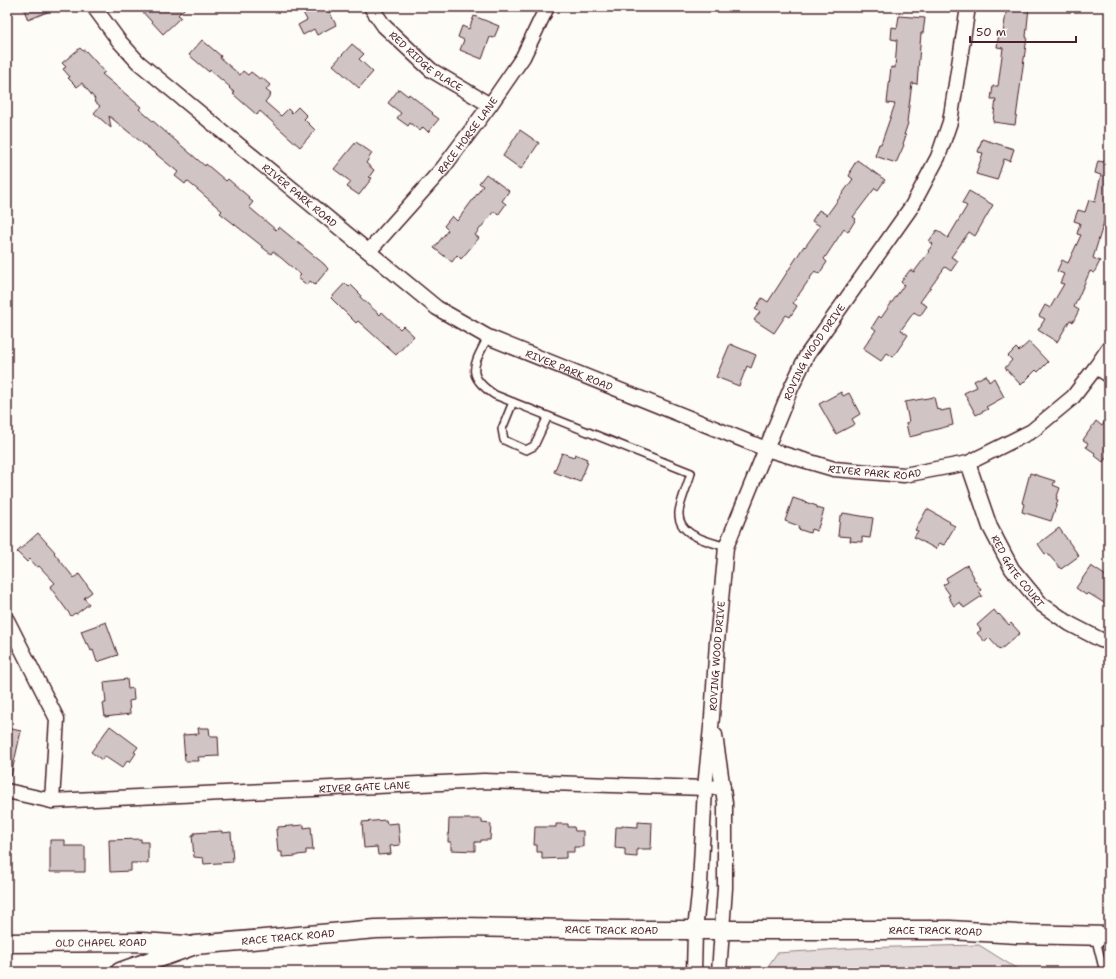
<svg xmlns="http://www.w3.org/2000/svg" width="1116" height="979" viewBox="0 0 1116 979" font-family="'Shantell Sans',sans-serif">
	<rect width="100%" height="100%" fill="#fdfcf7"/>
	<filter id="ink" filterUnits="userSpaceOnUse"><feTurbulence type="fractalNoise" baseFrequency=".025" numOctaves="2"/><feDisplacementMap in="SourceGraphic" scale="8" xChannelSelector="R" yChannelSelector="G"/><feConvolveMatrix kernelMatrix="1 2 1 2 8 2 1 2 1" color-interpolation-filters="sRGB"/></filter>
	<g filter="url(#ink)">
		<!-- green -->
		<path fill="#e3dcda" stroke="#967e82" d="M979,945l43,27h-258l13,-19 79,-5z"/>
		<!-- building -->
		<path fill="#d0c5c4" stroke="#4a1f2b" d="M23,7h36l-31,13z
			M138,7h48l-8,8 3,2 -18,17z
			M300,7h27l9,18 -19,10 -3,-6 -11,6 -5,-10 9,-5z
			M1007,7h22l-3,30h1l-12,88 -22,-3 3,-23h-5l2,-13h5l5,-38 -6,-1 2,-14h4z
			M474,16l25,10 -5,12 -4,-1 -8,22 -22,-9 4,-10 -6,-3 4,-11 7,3z
			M899,16l26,2 -2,15h-2l-4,51 -5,-1 -5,39 1,1 -4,12h2l-3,9 1,1 -8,18 -21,-7 4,-12h2l14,-40 -8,-1 4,-36 4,1 2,-28 -6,-1 1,-12 5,1z
			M202,40l19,16 -1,2 20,17 3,-4 5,4 3,-3 9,7 1,-2 9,8 -4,5 5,4 -6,8 16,14 7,-7 4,4 6,-6 9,9 -3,3 11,11 -15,17 -40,-36 -3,4 -24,-21 2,-1 -6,-5 1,-1 -20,-17 -1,2 -20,-17z
			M352,44l12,10 -5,5 14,13 -14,16 -26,-23z
			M80,48l3,3 2,-1 20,22 -3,2 39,33 -2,2 66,57 1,-2 20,17 2,-2 22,19 -1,1 4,3 -4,5 27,23 3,-3 45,37 4,5 -13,16 -5,-4 -3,4 -9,-7 3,-3 -28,-24 -2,3 -9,-7v-1l-42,-33 2,-2 -24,-21 -11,-9 -2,3 -10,-8 3,-4 -69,-56 2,12 -17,-15 6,-7 -6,-5 1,-2 -13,-16 -5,4 -9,-9 2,-1 -7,-8 3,-2 -4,-4z
			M399,89l9,7 1,-2 24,19 -1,1 7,5 -11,13 -5,-5 -3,4 -10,-8 -2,3 -11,-8 4,-5 -13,-10z
			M520,130l19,13 -18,26 -18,-13z
			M982,139l32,10 -4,12 -6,-2 -7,21 -21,-6 7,-21 -5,-1z
			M356,142l16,11 -6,10 8,7 -5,7 3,1 -13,17 -12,-8 4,-5 -17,-13z
			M857,160l28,20 -7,10 -3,-2 -22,29 3,2 -8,13 -4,-3 -20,30 3,3 -8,12 -4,-3 -22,32 4,3 -7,11 -4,-2 -12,18 -20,-13 6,-8 -5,-3 7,-11 6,4 36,-56 1,1 15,-21 -8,-5 7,-11 8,5 26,-36 -4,-3 2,-4 -1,-1z
			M1098,161l6,1v-1h5v59l-4,-1 -12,39 7,3 -6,12 -4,-2 -16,36 5,3 -6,12 -3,-2 -13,22 -19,-12 7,-11 -6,-3 6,-11 5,3 14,-24 -4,-1 4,-9 -7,-3 5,-11 6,3 13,-28 -4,-1 3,-11 -6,-2 4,-11 7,2 4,-12 6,2 6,-27 -6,-2z
			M486,174l23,17 -7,10 4,3 -8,11 -4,-4 -19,24 4,3 -18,21 -4,-4 -5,7 -18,-14 14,-18 -4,-4 8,-10 5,5 26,-35 -4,-3z
			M969,191l24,14 -18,31 -6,-4 -18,25 7,4 -7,10 -6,-4 -25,35 7,4 -7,10 -6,-4 -13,18 7,5 -15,22 -6,-4 -6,8 -18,-12 13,-19 -4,-3 7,-11 2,2 23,-33 -3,-3 9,-12 4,2 15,-20 -1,-1 5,-7 -4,-3 8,-11 11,8 19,-32 -5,-3z
			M345,283l4,4 2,-2 10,10 -1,2 20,18 2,-3 18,17 3,-3 11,10 -18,19 -38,-34 -2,2 -25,-25z
			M1029,342l19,20 -10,10 -2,-2 -15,15 -16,-17 7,-8 -4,-4 8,-8 3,3z
			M730,344l26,11 -5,13 -4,-2 -8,20 -23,-9z
			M986,375l3,7 5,-4 10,19 -18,10 2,2 -12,6 -12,-22 13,-6 -3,-6z
			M841,392l2,4 6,-3 11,21 -8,5 3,5 -19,10 -17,-30z
			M934,397l3,13 3,-1 1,2 9,-2 3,16 -31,8v1l-13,3 -3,-14 3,-1 -4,-20z
			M1109,415v39l-6,8 -9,-7 1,-2 -9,-6 2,-4 -5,-3 13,-19 6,5z
			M562,453l12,4 1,-3 12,5 -1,2 2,1 -8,20 -26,-10z
			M1030,473l25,8 -2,4 7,3 -4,11 2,1 -7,21 -29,-9 2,-8 -2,-1z
			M793,498l24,8v2l7,2 -7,21 -6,-2 -1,4 -12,-4 1,-3 -14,-5z
			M927,509l23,13 -1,1 6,3 -11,19 -5,-2 -3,6 -22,-12 4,-6 -3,-1z
			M843,513l30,5 -3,20 -8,-1v5l-12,-1 1,-4 -13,-1 2,-20h2z
			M1059,528l20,28 -18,13 -14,-16 -2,1 -7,-10z
			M38,533l17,19 -1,1 20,25 5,-4 13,18 -8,6 5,6 -13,10 -1,-1 -4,3 -21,-29 5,-4 -16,-17 -2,1 -7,-8 -3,3 -10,-10z
			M967,565l7,12 -1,1 8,12 -2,1 3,5 -18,12 -4,-6 -6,4 -6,-10 2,-1 -7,-10 5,-3 -2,-4z
			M1091,566l18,12v28l-21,-13 -2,2 -10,-7z
			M994,610l4,5 1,-1 10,11 2,-2 9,10 -20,17 -11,-12 -4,4 -8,-9 4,-3 -4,-5z
			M106,622l12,33 -21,7 -4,-12 -2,1 -3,-8 -2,1 -5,-13z
			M127,679l1,10 5,-1 1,12 -5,1 1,13 -25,3 -2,-14h3l-2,-21z
			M110,726l28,21 -4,5 2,1 -6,9 -2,-2 -6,8 -18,-12 -2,4 -11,-8z
			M7,728l14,3 -10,45 -4,-1z
			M198,728h11l1,8h8l1,20 -21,1 1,4h-14l-2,-26 16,-1z
			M449,819h33v4l9,1 -1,16h-9v2h-6v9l-24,-1v-8h-3z
			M386,820l1,4 11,-1 2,22 -10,1 1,8 -13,1 -1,-8 -13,1 -2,-26z
			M638,822l14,1 -1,26h-14v8l-12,-1v-7l-10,-1 1,-21h6v-1l16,1z
			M556,824h12v3h6l1,4h8v16h-9v5h-8v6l-24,1v-7h-5v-7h-3l1,-18h21z
			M304,825v3l7,-1 2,23h-7v4l-9,1v1l-15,1v-5h-4l-2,-23h2v-2z
			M222,831v2l9,-1 2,30 -29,2 -1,-6 -9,-1 -2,-22h2v-2z
			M141,839v3h7v21h-17v8l-21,1 -1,-32z
			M50,840h15v6h20v26h-35z"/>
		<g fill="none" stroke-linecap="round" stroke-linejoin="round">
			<defs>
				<path id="service" d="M488,337c-14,28 -24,38 7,58l196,78c-3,11 -11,29 -12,39 -2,24 30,29 47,35
					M513,402l-11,27 2,11 22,10 8,-4 14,-30
					M1095,936l9,36"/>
				<g id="minor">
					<path id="s1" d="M94,7l25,34 19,21 299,246 51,29 278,112 68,20 70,6 64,-12 64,-32 41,-34 23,-30 13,-19"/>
					<path id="s2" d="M371,7l13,19 47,44 59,35"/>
					<path id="s3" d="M369,251l74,-83 47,-63 33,-48 24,-50"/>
					<path d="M1096,367l13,8"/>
					<path id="s4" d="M968,463l22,64 22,42 29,35 29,20 31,16 8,2"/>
					<path d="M7,620l50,99 -5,82"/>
					<path d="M715,735l10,68v85l-6,84"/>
					<path id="s5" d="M7,791l45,10 432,-20 221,7 18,-1"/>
					<path id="s6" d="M694,972l1,-42 5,-46 5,-96 7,-71 5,-75 9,-95 65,-159 16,-33 105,-149 26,-49 12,-35 18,-115"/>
				</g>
				<g id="tertiary">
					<path id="s7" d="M7,943l135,-1 44,3"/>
					<path id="s8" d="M120,972l75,-27 181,-16 86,-2 157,3h331l67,4 92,2"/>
				</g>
			</defs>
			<!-- service casing -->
			<use href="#service" stroke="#4a1f2b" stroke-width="10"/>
			<!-- minor casing -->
			<use href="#minor" stroke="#4a1f2b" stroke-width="17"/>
			<!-- tertiary casing -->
			<use href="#tertiary" stroke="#4a1f2b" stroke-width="21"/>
			<!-- service -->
			<use href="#service" stroke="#fdfcf7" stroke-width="7"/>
			<!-- minor -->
			<use href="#minor" stroke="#fdfcf7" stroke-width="14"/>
			<!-- tertiary -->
			<use href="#tertiary" stroke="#fdfcf7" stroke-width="18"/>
		</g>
	</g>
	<g text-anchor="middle" stroke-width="4" stroke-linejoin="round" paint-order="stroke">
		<!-- street labels -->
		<g font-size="10" fill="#4a1f2b" stroke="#fdfcf7">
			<text dy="4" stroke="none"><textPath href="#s2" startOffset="78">RED RIDGE PLACE</textPath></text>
			<text dy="4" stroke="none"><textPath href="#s3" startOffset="152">RACE HORSE LANE</textPath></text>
			<text dy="4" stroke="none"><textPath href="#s1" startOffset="280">RIVER PARK ROAD</textPath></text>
			<text dy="4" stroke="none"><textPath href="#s6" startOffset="641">ROVING WOOD DRIVE</textPath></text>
			<text dy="4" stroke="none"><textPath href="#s1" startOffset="604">RIVER PARK ROAD</textPath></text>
			<text dy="4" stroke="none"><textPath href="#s1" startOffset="928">RIVER PARK ROAD</textPath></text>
			<text dy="4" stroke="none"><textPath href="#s4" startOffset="120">RED GATE COURT</textPath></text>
			<text dy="4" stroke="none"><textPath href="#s6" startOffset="317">ROVING WOOD DRIVE</textPath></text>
			<text dy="4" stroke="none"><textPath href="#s5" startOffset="359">RIVER GATE LANE</textPath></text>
			<text dy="4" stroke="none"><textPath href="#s8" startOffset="497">RACE TRACK ROAD</textPath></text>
			<text dy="4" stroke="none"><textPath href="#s8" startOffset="821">RACE TRACK ROAD</textPath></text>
			<text dy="4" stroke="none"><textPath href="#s8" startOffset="173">RACE TRACK ROAD</textPath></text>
			<text dy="4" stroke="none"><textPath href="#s7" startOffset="94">OLD CHAPEL ROAD</textPath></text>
		</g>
	</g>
	<!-- margin -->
	<rect width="1116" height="979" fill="none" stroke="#fdfcf7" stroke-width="24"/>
	<rect x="12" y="12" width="1092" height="955" fill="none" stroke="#4a1f2b" stroke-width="1.5" filter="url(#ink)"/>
	<!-- scale -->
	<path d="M970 36v6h106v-6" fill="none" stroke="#4a1f2b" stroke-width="2"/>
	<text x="976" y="36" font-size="12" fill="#4a1f2b" stroke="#fdfcf7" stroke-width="3" paint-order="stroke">50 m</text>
</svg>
